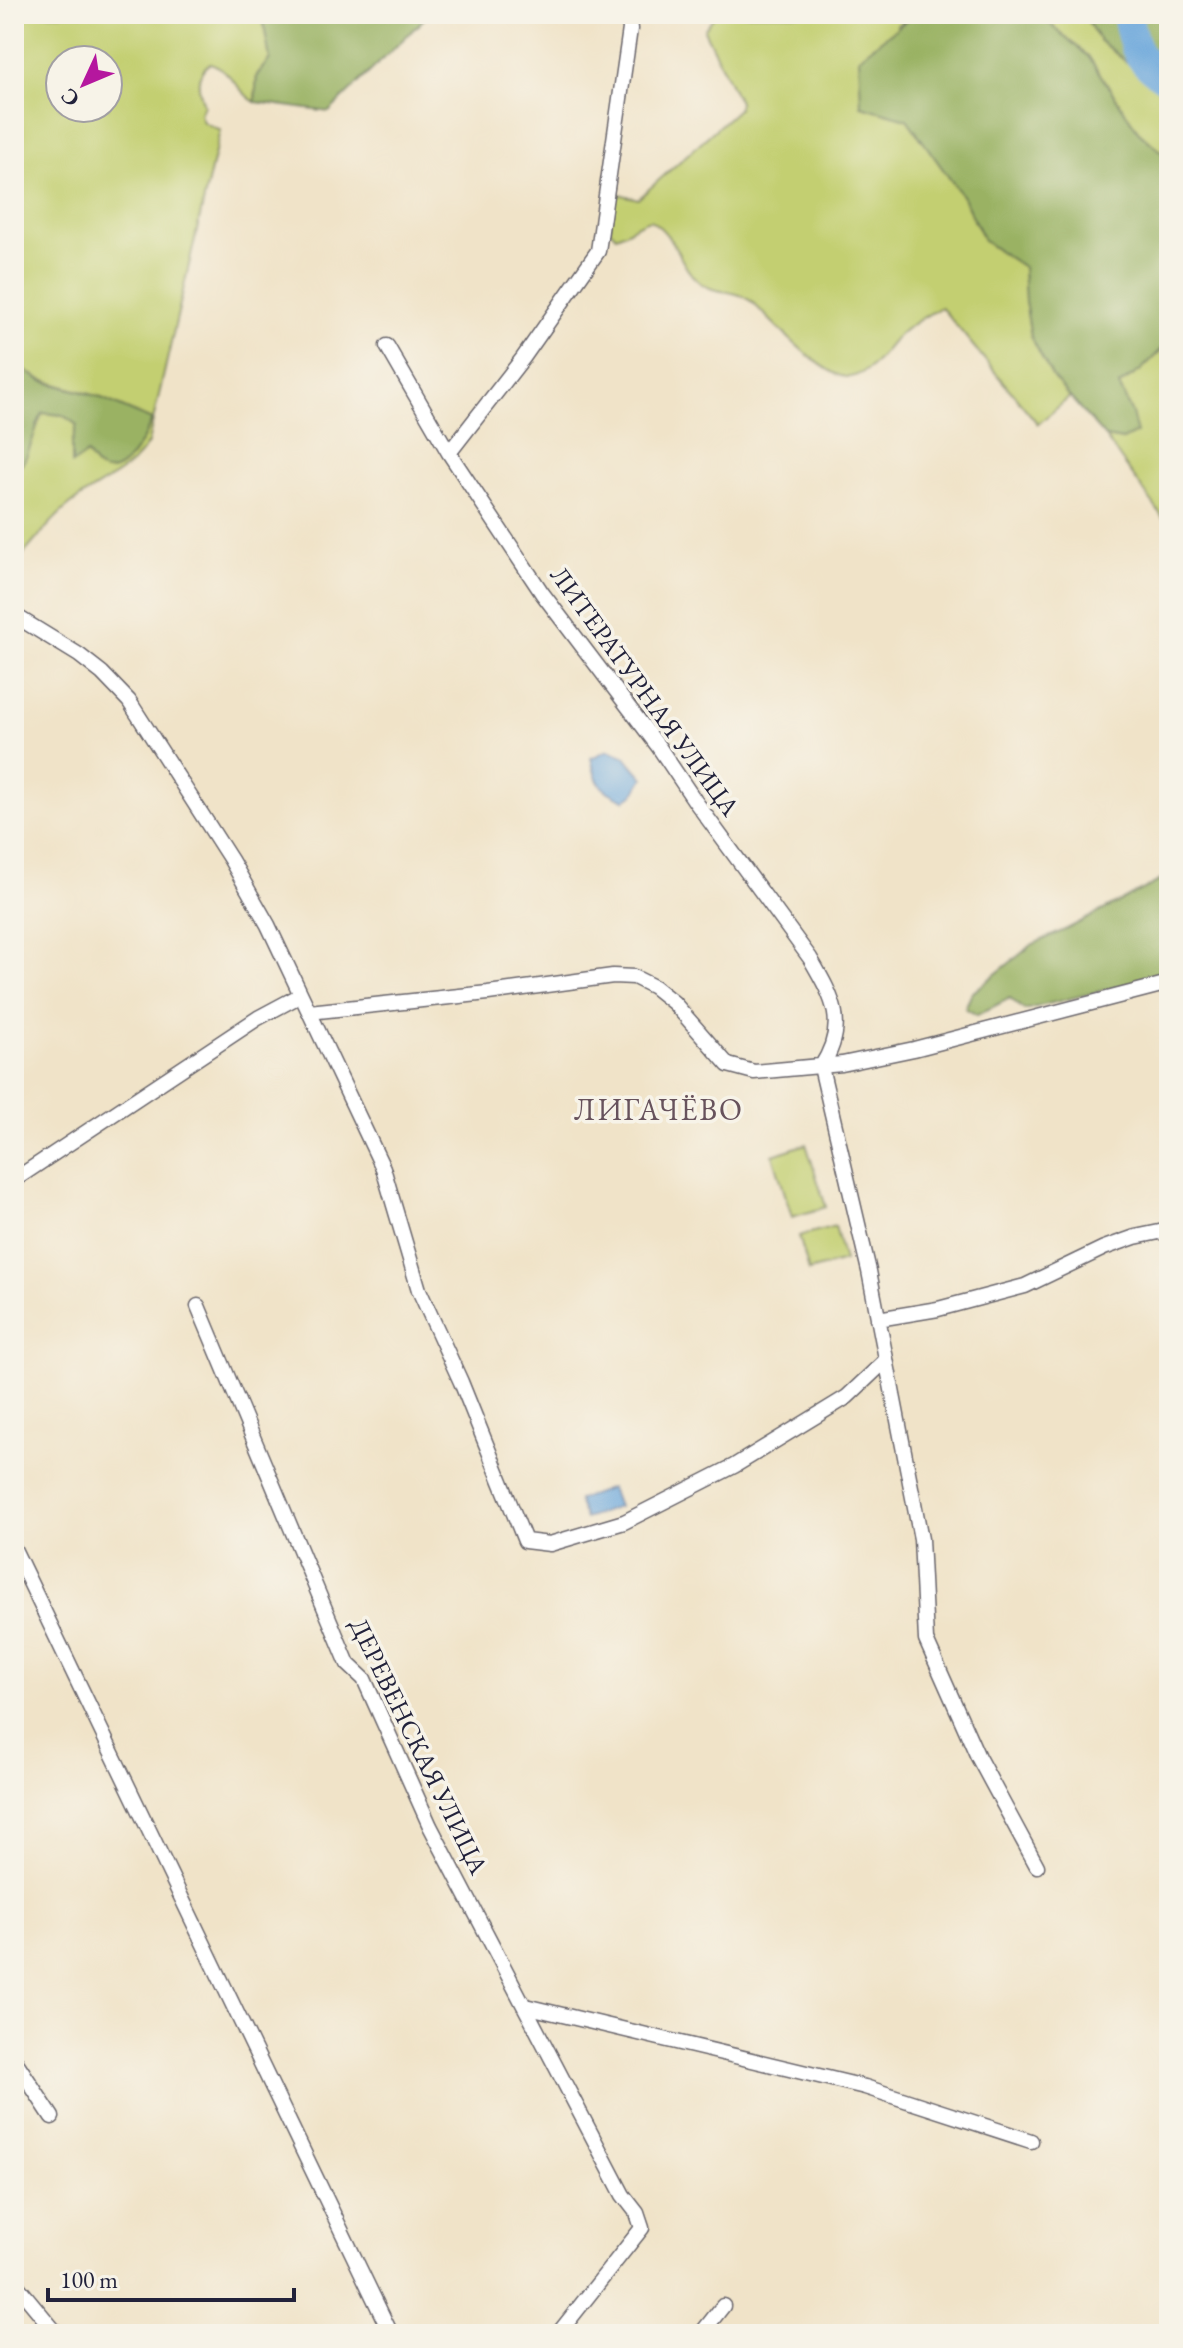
<svg xmlns="http://www.w3.org/2000/svg" width="1183" height="2348" viewBox="0 0 1183 2348" font-family="'EB Garamond',serif">
	<rect width="100%" height="100%" fill="#f7f3e8"/>
	<filter id="ink" filterUnits="userSpaceOnUse"><feTurbulence type="fractalNoise" baseFrequency=".0125" numOctaves="2"/><feDisplacementMap in="SourceGraphic" scale="16" xChannelSelector="R" yChannelSelector="G"/><feConvolveMatrix kernelMatrix="1 2 1 2 8 2 1 2 1" color-interpolation-filters="sRGB"/></filter>
	<filter id="wash" filterUnits="userSpaceOnUse"><feTurbulence type="fractalNoise" baseFrequency=".006" numOctaves="4" result="noise"/><feDisplacementMap in="SourceGraphic" scale="32" xChannelSelector="R" yChannelSelector="G"/><feGaussianBlur stdDeviation="1.8" result="paint"/><feColorMatrix in="noise" values="0 0 0 0 0 0 0 0 0 0 0 0 0 0 0 0 0 1.4 0 .05"/><feComposite in="paint" operator="in"/></filter>
	<g filter="url(#wash)">
		<rect width="100%" height="100%" fill="#f0e3c8"/>
		<!-- green -->
		<path fill="#c3cf71" stroke="#727856" stroke-width="2" fill-rule="evenodd" d="M14,14h248l8,45 -13,16 -2,27c-18,-10 -24,-33 -45,-39 -16,12 -12,25 -6,42l-4,9 3,8 17,8 -72,313c-17,30 -52,41 -78,62 -22,17 -37,40 -56,60v-111l7,10c12,-17 12,-33 22,-51l20,2 14,10 -5,18v20l15,-9 11,14 16,-64 -17,-8 -55,-16 -28,-17zM60,60h48v48h-48z
			M716,14h199l-18,11 10,94 56,78 21,44 39,26c3,56 9,88 47,130l-32,27 -97,-117c-13,8 -29,16 -41,27 -16,15 -26,39 -50,43 -23,4 -78,-56 -96,-73 -18,-17 -37,-8 -55,-22 -21,-17 -21,-45 -49,-62 -13,3 -21,12 -34,16l-6,-6 3,-28 6,-8 19,5 100,-90 1,-7 -35,-72z
			M1038,14h45l17,27 38,30 31,16v72l-31,-28 -50,-75z
			M1169,342v184l-64,-89 18,3 9,-26 -13,-29 22,-15z
			M806,1144l20,63 -34,10 -19,-62z
			M835,1226l9,35 -35,10 -10,-35z"/>
		<!-- forest -->
		<path fill="#9ab263" stroke="#5e6a4f" stroke-width="2" d="M262,14h167l-100,98 -74,-10 2,-27 13,-16z
			M915,14h123l50,42 50,75 31,28v183l-28,28 -22,15 13,29 5,19 -14,7 -18,-3 -52,-59 -22,-41 -6,-35 -2,-35 -39,-26 -21,-44 -56,-78 -46,-13 -2,-49z
			M1083,14h86v73l-31,-16 -38,-30z
			M14,363l28,18 55,15 55,24c-7,16 -29,62 -52,49 -5,-3 -9,-10 -13,-15l-15,10v-21l5,-18 -14,-10 -20,-2c-10,17 -10,35 -21,51l-8,-10z
			M1169,876v98l-145,36 -14,-12 -33,17 -12,-7 7,-15 61,-49 34,-15z"/>
		<!-- water -->
		<path fill="#69a6db" stroke="#46648b" stroke-width="2" d="M608,750l18,7 18,21 -11,17 -8,5c-26,-10 -28,-16 -34,-42z
			M611,1488l7,19 -33,12 -7,-19z"/>
		<g fill="none" stroke-linecap="round" stroke-linejoin="round">
			<!-- river -->
			<path stroke="#69a6db" stroke-width="30" d="M1127,14c7,35 10,48 42,66"/>
		</g>
	</g>
	<g filter="url(#ink)">
		<g fill="none" stroke-linecap="round" stroke-linejoin="round">
			<defs>
				<path id="minor" d="M387,346l62,107 93,140 116,153 37,55 115,157c23,40 39,66 11,109l48,204 52,268 5,101 52,117 59,109
					M449,453l74,-95 75,-107 32,-222 -2,-15
					M14,615l65,40 23,18 27,28 102,159 37,65 115,243 36,122 42,92 64,159 25,3 74,-22 110,-56 113,-69 38,-36
					M309,1012l179,-19 125,-17 21,1 20,10 20,16 54,62 26,7 88,-8 72,-15 255,-66
					M14,1180l244,-162 43,-23
					M198,1306l150,358 16,15 66,147 193,369 14,18 5,15 -84,106
					M878,1319l60,-10 87,-23 79,-38 31,-11 34,-7
					M14,1549l377,785
					M525,2006l340,81 166,54
					M14,2059l38,58
					M14,2282l43,52
					M701,2334l22,-28"/>
			</defs>
			<!-- minor casing -->
			<use href="#minor" stroke="#6a666c" stroke-width="17"/>
			<!-- minor -->
			<use href="#minor" stroke="#fff" stroke-width="14"/>
		</g>
	</g>
	<g text-anchor="middle" stroke-width="7" stroke-linejoin="round" paint-order="stroke">
		<!-- street labels -->
		<g font-size="26" fill="#22223b" stroke="#f7f3e8">
			<text transform="translate(645 691) rotate(54)" y="9">ЛИТЕРАТУРНАЯ УЛИЦА</text>
			<text transform="translate(419 1746) rotate(64)" y="9">ДЕРЕВЕНСКАЯ УЛИЦА</text>
		</g>
		<!-- quarter labels -->
		<g font-size="30" letter-spacing="2" fill="#67525c" stroke="#f7f3e8">
			<text x="659" y="1120">ЛИГАЧЁВО</text>
		</g>
	</g>
	<!-- margin -->
	<rect width="1183" height="2348" fill="none" stroke="#f7f3e8" stroke-width="48"/>
	<!-- north arrow -->
	<g transform="translate(84 84) rotate(226)"><circle r="38" fill="#f7f3e8" stroke="#a29fa3" stroke-width="2"/>
	<path d="M0-6L14 30L0 20L-14 30Z" fill="#b5179e"/>
	<text y="-12" font-size="22" font-weight="bold" text-anchor="middle" fill="#22223b">С</text>
	</g>
	<!-- scale -->
	<path d="M48 2288v12h246v-12" fill="none" stroke="#22223b" stroke-width="4"/>
	<text x="60" y="2288" font-size="24" fill="#22223b" stroke="#f7f3e8" stroke-width="6" paint-order="stroke">100 m</text>
</svg>
